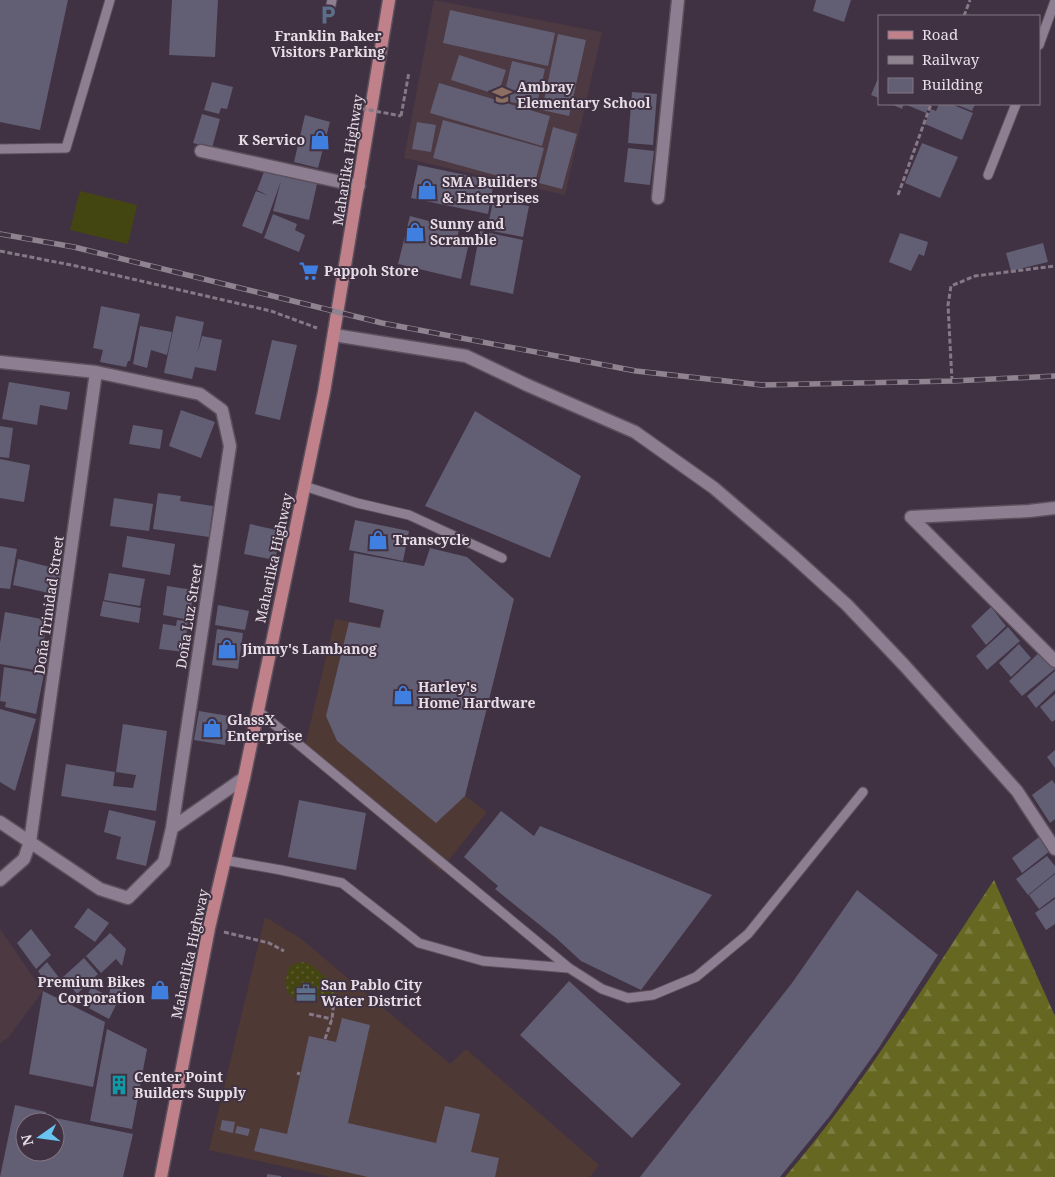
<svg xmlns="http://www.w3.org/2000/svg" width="1055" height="1177" viewBox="0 0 1055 1177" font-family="'Noto Serif',serif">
	<defs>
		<pattern id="grass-dots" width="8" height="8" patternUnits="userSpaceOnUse" patternTransform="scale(1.25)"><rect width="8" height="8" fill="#444612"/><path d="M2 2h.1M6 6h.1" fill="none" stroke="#5f6034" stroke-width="1.8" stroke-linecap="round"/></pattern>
		<pattern id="forest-firs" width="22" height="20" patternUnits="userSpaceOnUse" patternTransform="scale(1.25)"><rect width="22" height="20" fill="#666821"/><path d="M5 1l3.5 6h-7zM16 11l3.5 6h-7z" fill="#7c7d41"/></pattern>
	</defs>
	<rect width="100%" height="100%" fill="#403242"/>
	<!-- commercial -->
	<path fill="#4e3935" d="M467,557l47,42 -49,197 22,16 -47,59 -136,-121 31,-131 116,21z
		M265,917l35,21 150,126 16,-15 133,116 -9,12h-259l-122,-27z"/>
	<!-- education -->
	<path fill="#4c3941" d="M434,0l168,32 -37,163 -161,-37z
		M0,929l43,62 -35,47 -8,5z"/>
	<!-- grass -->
	<path fill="url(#grass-dots)" d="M303,962l7,2 25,21 2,4 -4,5c-4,2 -32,6 -36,5 -15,-4 -13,-23 -6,-34z"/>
	<!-- forest -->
	<path fill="url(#forest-firs)" d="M994,880l61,136v161h-270c79,-92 142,-196 209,-297z"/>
	<!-- pitch -->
	<path fill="#444612" d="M80,191l57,14 -9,39 -58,-14z"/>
	<!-- building -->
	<path fill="#625e74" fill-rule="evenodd" d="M0,0h68l-28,130 -40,-8z
		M172,0h46l-3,57 -46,-2z
		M816,0h35l-7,22 -31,-11z
		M450,10l105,23 -7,33 -105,-23z
		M558,34l28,6 -17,76 -27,-6z
		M459,55l47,15 -8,25 -47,-15z
		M512,61l33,8 -9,39 -33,-8z
		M879,76v22l-8,-3z
		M212,82l21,5 -6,22 -6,-1 -2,6 -15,-4z
		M439,83l111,33 -8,30 -112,-33z
		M632,92l25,2 -4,51 -25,-2z
		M891,104h13l-2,5z
		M908,104h22l-4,9 -19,-8z
		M939,104h12l22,9 -11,27 -37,-16 6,-15 5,2z
		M955,104h20l-3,7z
		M202,114l18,5 -8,29 -19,-5z
		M305,115l25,7 -12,46 -24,-6z
		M443,120l101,28 -10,38 -101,-28z
		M417,122l19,3 -5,27 -19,-3z
		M553,127l24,7 -15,55 -23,-6z
		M922,143l36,14 -18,41 -35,-15z
		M628,148l26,3 -4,34 -26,-3z
		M418,165l76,16 -6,33 -77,-16z
		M265,169l18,7 34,8 -8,36 -36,-9 8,-30 -19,53 -20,-8 14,-35 13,5 -12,-6z
		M493,201l36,5 -6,31 -36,-7z
		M273,214l24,10 -2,6 10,5 -6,17 -35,-14z
		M410,216l49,13 -3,16 12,2 -7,32 -63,-15z
		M480,231l43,9 -10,54 -43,-9z
		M900,233l28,9 -4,14 -5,-2 -8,17 -22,-9z
		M1043,243l5,19 -37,9 -5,-18z
		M101,306l39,8 -10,47h-2l-2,6 -26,-5 3,-12 -10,-2z
		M176,316l28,6 -7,33 5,-19 20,4 -6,31 -21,-4 -3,12 -28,-6z
		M140,326l32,6 -5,23 -16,-5 -4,18 -14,-4z
		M272,340l25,5 -17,75 -25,-6z
		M9,382l61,10 -3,18 -27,-5 -3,20 -35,-6z
		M181,410l34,12 -14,36 -32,-12z
		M475,411l106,65 -31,82 -125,-52z
		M133,425l30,5 -3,19 -31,-5z
		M0,426l13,2 -4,30 -9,-1z
		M0,459l30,6 -6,37 -24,-4z
		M158,493l23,3 -1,5 33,5 -4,31 -56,-8z
		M114,498l39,6 -4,27 -39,-5z
		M355,520l54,11 -6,30 -54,-11z
		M250,524l31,7 -6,29 -31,-6z
		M127,536l48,8 -5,31 -48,-8z
		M0,546l17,3 -7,40 -10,-1z
		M430,548l37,9 47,42 -49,197 -29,27 -99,-82 -11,-25 23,-94 31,6 4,-18 -35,-8 5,-49 70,13z
		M18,559l48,12 -4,25 -49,-11z
		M109,573l36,6 -5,27 -36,-6z
		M167,586l27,4 -5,30 -26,-5z
		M103,601l38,7 -2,15 -39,-7z
		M218,605l31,6 -4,19 -30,-5z
		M991,607l15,19 -20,19 -15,-19z
		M5,612l42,8 -6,40 -4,-1 -2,11 -35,-6v-21z
		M177,620l11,1 -4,31 -25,-3 4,-25 13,2z
		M1008,627l12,14 -33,29 -11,-14z
		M217,629l26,4 -5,36 -26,-4z
		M1019,644l12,14 -20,19 -12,-14z
		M1042,650l13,16v3l-33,27 -13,-15z
		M4,667l40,7 -8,40 -31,-7 1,-5 -6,-1z
		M1055,671v19l-19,18 -9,-12z
		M1055,694v26l-3,2 -12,-15z
		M0,709l36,10 -21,72 -15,-9z
		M199,711l30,5 -4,29 -31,-5z
		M123,724l44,7 -11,80 -95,-15 5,-32 49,8 -2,14 20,2 3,-13 -20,-3z
		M1055,750v18l-8,-11z
		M1052,780l3,4v35l-5,4 -18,-28z
		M299,800l67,13 -10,57 -68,-13z
		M109,810l47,11 -10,45 -30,-7 5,-22 -17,-5z
		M501,811l33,25 6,-10 172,69 -71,95 -60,-29 -25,-23 -61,-49 3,-3 -34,-29z
		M1039,837l11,14 -28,22 -10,-15z
		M1047,856l8,10v7l-27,22 -12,-16z
		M1055,874v23l-16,12 -10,-14z
		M857,890l81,65 -60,94 -49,68 -49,60h-140l152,-194z
		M1055,899v25l-9,6 -11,-17z
		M88,908l21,15 -14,19 -21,-15z
		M31,929l20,26 -15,14 -19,-26z
		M110,933l16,16 -4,17 -6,-7 -15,14 -15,-17z
		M84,958l14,16 -21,20 -14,-17z
		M47,962l13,17 -10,10 -12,-18z
		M112,978l12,2 -3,18 -12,-3z
		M569,981l112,103 -49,54 -112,-103z
		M91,987l27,14 -9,18 -26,-14z
		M43,991l62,31 -12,65 -64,-13z
		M342,1018l28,7 -22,98 88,20 9,-37 35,8 -9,38 28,6 -4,19h-127l-114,-26 6,-23 27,6 22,-98 27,6z
		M107,1029l40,20 -15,80 -42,-8z
		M15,1105l31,7v4l87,18 -10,43h-123zM25,1122h30v30h-30z
		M222,1120l13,2 -2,11 -13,-3z
		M237,1126l13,3 -2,7 -13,-3z
		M267,1174l14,2v1h-14z"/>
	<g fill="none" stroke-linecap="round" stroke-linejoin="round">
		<defs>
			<path id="service" d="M330,9l2,-9
				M1039,45l16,-44
				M0,149l66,-1 44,-148
				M988,175l28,-71
				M304,486l53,17 52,12 93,43
				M257,710l312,258 33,21 26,9 25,-3 43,-18 52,-43 115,-142
				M224,860l57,10 61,13 77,60 64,18 85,7"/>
			<path id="minor" d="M201,151l158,35
				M658,198l20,-198
				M334,335l132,21 61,29 108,47 79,56 78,67 55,50 57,60 113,126 38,58
				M0,362l96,10 104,22 22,16 8,36 -58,382 -8,34 -36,36 -28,-9 -100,-67
				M911,517l144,144
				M911,517l118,-6 26,-3
				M172,828l72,-50
				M0,880l24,-21 6,-17 66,-470"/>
			<path id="primary" d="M161,1177l48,-249 35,-150 80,-386 65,-392"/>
		</defs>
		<!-- service casing -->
		<use href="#service" stroke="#5c505d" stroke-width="11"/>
		<!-- minor casing -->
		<use href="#minor" stroke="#5c505d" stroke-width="15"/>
		<!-- primary casing -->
		<use href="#primary" stroke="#5c505d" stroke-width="15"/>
		<!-- path -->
		<path stroke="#857987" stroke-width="3" stroke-dasharray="5 2.5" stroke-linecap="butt" d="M964,16l6,-16
			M401,116l8,-44
			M898,195l33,-91
			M0,251l76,15 195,45 46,17
			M952,381l-4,-76 3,-19 24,-10 80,-10
			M224,932l45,11 15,8
			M309,1014l23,5
			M325,1039l7,-20 2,-19
			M297,1073l3,1"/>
		<!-- service -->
		<use href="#service" stroke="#8e7e91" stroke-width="9"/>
		<!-- minor -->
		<use href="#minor" stroke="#8e7e91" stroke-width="12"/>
		<!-- primary -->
		<use href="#primary" stroke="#c0818a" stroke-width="12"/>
		<defs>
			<path id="rail" d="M0,234l74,13 308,76 254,48 126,14 190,-4 103,-5"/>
		</defs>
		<!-- rail casing -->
		<use href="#rail" stroke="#8f8390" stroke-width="5.5"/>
		<!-- rail -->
		<use href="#rail" stroke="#403242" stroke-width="4" stroke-dasharray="11" stroke-linecap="butt"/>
		<!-- path-bridge -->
		<path stroke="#857987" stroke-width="3" stroke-dasharray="5 2.5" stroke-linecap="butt" d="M354,107l47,9"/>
	</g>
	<!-- icons -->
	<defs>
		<symbol id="parking-bare" viewBox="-9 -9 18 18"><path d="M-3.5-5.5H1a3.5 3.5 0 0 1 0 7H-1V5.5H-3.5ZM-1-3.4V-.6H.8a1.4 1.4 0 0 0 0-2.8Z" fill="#5c6f8a" stroke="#403242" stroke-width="2.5" paint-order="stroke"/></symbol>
		<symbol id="school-bare" viewBox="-9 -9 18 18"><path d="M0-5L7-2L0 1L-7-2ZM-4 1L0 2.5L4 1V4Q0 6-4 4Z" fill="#8d6e63" stroke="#403242" stroke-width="2.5" paint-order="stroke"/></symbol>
		<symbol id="shop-bare" viewBox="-9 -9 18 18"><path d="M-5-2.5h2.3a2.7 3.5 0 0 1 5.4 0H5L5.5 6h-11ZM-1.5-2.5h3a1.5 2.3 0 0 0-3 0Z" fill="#3f7fe0" stroke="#403242" stroke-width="2.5" paint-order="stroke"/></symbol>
		<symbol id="supermarket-bare" viewBox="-9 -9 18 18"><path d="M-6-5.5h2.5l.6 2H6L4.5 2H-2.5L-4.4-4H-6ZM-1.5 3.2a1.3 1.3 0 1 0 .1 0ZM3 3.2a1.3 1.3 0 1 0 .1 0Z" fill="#3f7fe0" stroke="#403242" stroke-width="2.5" paint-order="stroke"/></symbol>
		<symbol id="office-bare" viewBox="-9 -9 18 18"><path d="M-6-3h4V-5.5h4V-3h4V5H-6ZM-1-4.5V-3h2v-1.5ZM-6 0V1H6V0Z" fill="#5c6f8a" stroke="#403242" stroke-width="2.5" paint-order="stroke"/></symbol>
		<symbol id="building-bare" viewBox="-9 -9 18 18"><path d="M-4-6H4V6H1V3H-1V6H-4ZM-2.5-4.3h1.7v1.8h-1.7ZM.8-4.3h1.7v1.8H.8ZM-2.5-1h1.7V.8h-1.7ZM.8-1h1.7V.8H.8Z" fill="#0f9aa8" stroke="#403242" stroke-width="2.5" paint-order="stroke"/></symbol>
	</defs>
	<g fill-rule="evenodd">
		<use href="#parking-bare" x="314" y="1" width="28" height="28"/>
		<use href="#school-bare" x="488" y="81" width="28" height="28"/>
		<use href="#shop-bare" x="306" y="126" width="28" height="28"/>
		<use href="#shop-bare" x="413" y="176" width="28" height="28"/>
		<use href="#shop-bare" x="401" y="218" width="28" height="28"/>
		<use href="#supermarket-bare" x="295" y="257" width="28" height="28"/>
		<use href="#shop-bare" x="364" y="526" width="28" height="28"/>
		<use href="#shop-bare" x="213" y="635" width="28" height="28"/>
		<use href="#shop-bare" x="389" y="681" width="28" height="28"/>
		<use href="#shop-bare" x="198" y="714" width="28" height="28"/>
		<use href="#shop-bare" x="146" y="976" width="28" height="28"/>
		<use href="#office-bare" x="292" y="979" width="28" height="28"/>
		<use href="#building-bare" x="105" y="1071" width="28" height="28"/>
	</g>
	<g text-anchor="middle" stroke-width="4" stroke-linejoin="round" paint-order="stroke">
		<!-- poi labels -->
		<g font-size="14" font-weight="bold" fill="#e6dde7" stroke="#403242" text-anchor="start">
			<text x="328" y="41" text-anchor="middle">Franklin Baker<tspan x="328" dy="16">Visitors Parking</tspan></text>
			<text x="517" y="92">Ambray<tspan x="517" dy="16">Elementary School</tspan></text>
			<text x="305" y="145" text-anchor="end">K Servico</text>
			<text x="442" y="187">SMA Builders<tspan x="442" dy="16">&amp; Enterprises</tspan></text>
			<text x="430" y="229">Sunny and<tspan x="430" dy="16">Scramble</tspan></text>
			<text x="324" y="276">Pappoh Store</text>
			<text x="393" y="545">Transcycle</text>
			<text x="242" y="654">Jimmy's Lambanog</text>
			<text x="418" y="692">Harley's<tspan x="418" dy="16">Home Hardware</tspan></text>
			<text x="227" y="725">GlassX<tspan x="227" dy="16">Enterprise</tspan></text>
			<text x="145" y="987" text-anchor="end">Premium Bikes<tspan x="145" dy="16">Corporation</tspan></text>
			<text x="321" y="990">San Pablo City<tspan x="321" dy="16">Water District</tspan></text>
			<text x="134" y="1082">Center Point<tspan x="134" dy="16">Builders Supply</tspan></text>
		</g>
		<!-- street labels -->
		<g font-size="14" fill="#e6dde7" stroke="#403242">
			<text transform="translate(348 160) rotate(-81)" y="5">Maharlika Highway</text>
			<text transform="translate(274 558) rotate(-78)" y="5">Maharlika Highway</text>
			<text transform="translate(49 605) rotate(-82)" y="5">Doña Trinidad Street</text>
			<text transform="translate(189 616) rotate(-81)" y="5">Doña Luz Street</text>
			<text transform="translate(190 954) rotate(-78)" y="5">Maharlika Highway</text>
		</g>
	</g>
	<!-- legend -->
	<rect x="878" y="15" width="162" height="90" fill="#403242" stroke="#827684"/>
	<rect x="888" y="31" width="25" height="8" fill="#c0818a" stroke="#827684"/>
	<text x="922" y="40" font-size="15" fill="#e6dde7">Road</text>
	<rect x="888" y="56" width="25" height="8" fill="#8f8390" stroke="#827684"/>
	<text x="922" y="65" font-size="15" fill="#e6dde7">Railway</text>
	<rect x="888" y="78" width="25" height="15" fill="#625e74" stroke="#827684"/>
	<text x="922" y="90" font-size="15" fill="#e6dde7">Building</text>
	<!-- north arrow -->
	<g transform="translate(40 1137) rotate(256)"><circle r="24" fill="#403242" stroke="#827684"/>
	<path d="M0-4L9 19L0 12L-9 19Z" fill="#68c4f0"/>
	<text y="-8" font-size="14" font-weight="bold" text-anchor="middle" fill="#e6dde7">N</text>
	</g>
</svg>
